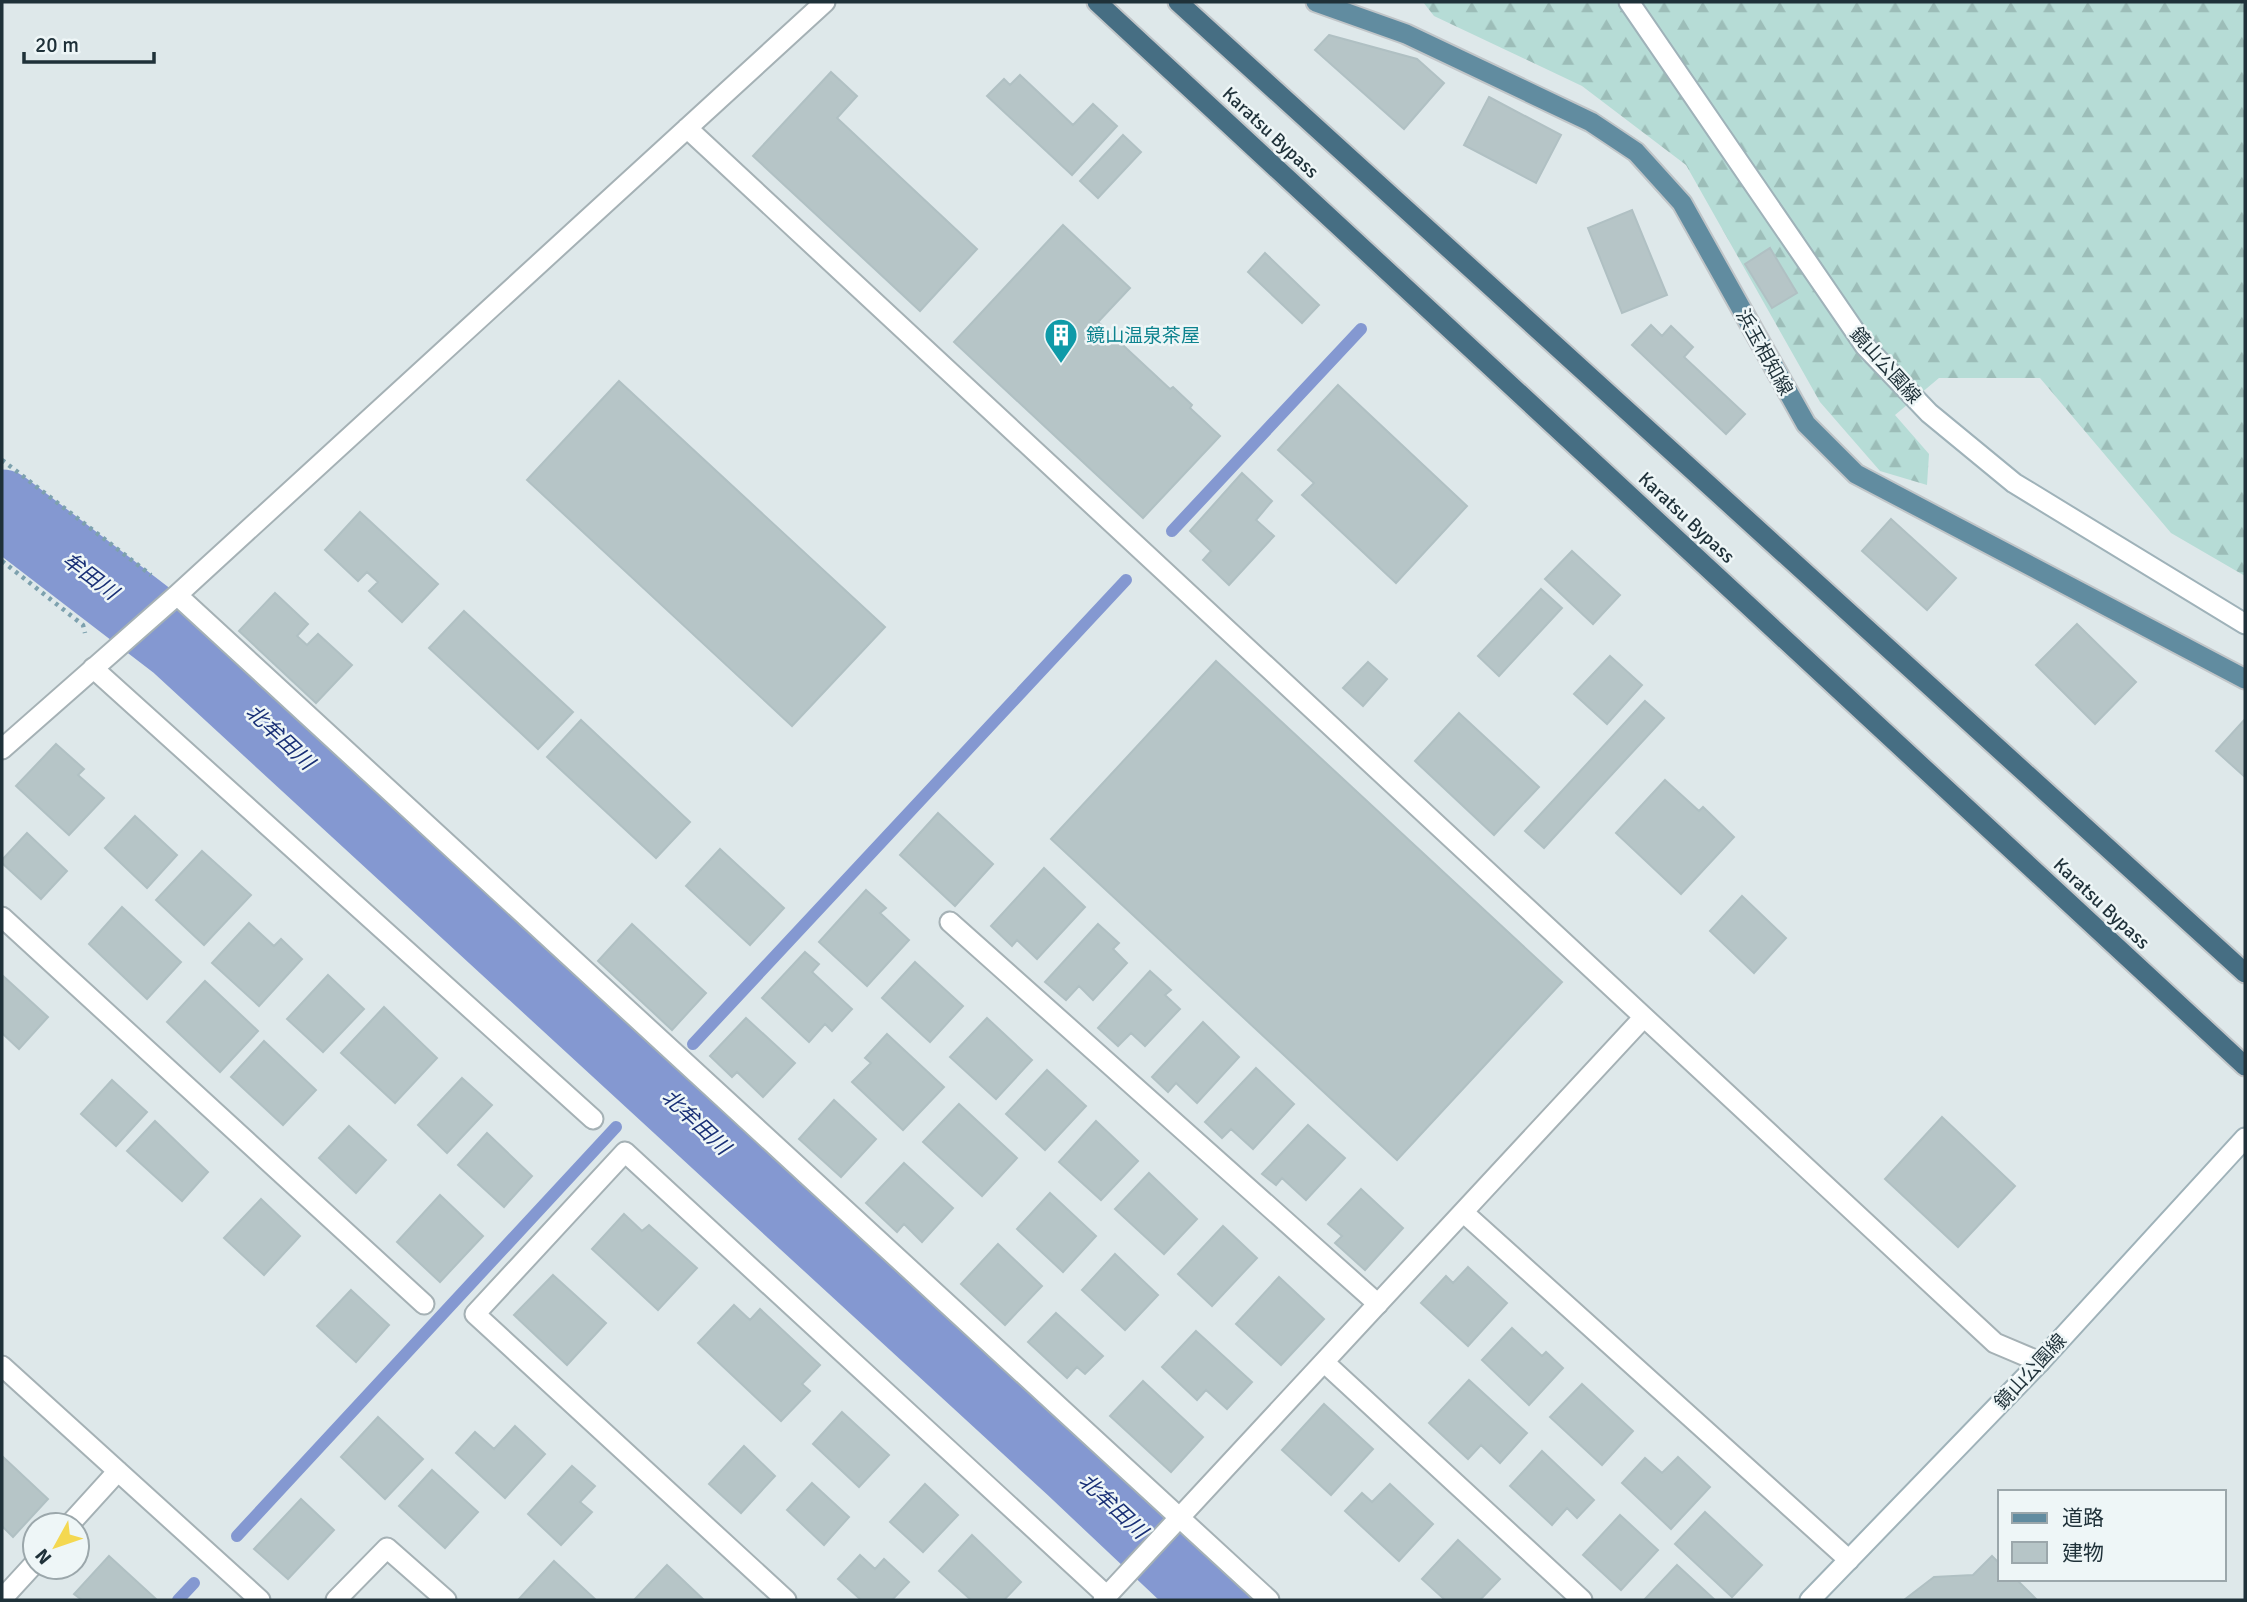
<svg xmlns="http://www.w3.org/2000/svg" width="2247" height="1602" viewBox="0 0 2247 1602" font-family="Signika,'Noto Sans JP',sans-serif">
	<defs>
		<pattern id="forest-firs" width="22" height="20" patternUnits="userSpaceOnUse" patternTransform="scale(1.75)"><rect width="22" height="20" fill="#b6dcd6"/><path d="M5 1l3.5 6h-7zM16 11l3.5 6h-7z" fill="#9cbdb8"/></pattern>
	</defs>
	<rect width="100%" height="100%" fill="#dee8ea"/>
	<!-- forest -->
	<path fill="url(#forest-firs)" d="M1423,2h822v574l-74,-43 -131,-155h-101l-44,37 34,39 -2,31 -47,-14 -60,-69 -134,-237 -104,-79 -148,-70z"/>
	<g fill="none" stroke-linecap="round" stroke-linejoin="round">
		<!-- stream -->
		<path stroke="#8498d1" stroke-width="12" d="M1172,531l189,-202
			M693,1044l433,-464
			M237,1536l379,-409
			M178,1600l16,-17"/>
		<!-- river -->
		<path stroke="#8498d1" stroke-width="77" d="M2,508l176,135 896,824 141,133"/>
	</g>
	<!-- building -->
	<path fill="#b6c5c7" stroke="#b0c0c3" stroke-width="2" d="M1329,35l88,24 27,24 -40,46 -89,-79z
		M831,72l26,24 -20,22 140,131 -57,62 -167,-155z
		M1020,75l53,50 20,-21 24,22 -45,49 -85,-79 17,-17 6,6z
		M1489,97l72,38 -25,48 -72,-38z
		M1123,135l18,17 -43,46 -18,-17z
		M1632,210l35,85 -45,18 -34,-85z
		M1063,225l67,63 -32,34 72,67 3,-2 19,18 -2,3 30,28 -77,82 -189,-176z
		M1770,248l27,45 -25,15 -27,-44z
		M1265,253l54,52 -17,18 -54,-51z
		M1651,325l11,11 9,-10 22,21 -9,10 61,57 -19,20 -94,-89z
		M619,381l266,246 -93,99 -265,-246z
		M1338,385l129,121 -71,77 -94,-88 12,-12 -36,-33z
		M1242,473l30,28 -16,19 18,16 -45,49 -26,-25 8,-9 -21,-20z
		M360,512l78,72 -36,38 -33,-31 9,-9 -11,-10 -9,9 -33,-31z
		M1891,519l65,59 -29,32 -65,-59z
		M1572,551l48,44 -27,29 -48,-45z
		M1541,589l21,19 -63,68 -21,-20z
		M275,593l33,31 -11,12 10,9 11,-11 34,31 -36,38 -77,-72z
		M464,611l109,101 -35,37 -109,-101z
		M2077,624l59,58 -41,42 -59,-59z
		M1610,656l32,29 -35,39 -33,-30z
		M1216,661l346,321 -165,178 -346,-321z
		M1368,662l19,17 -24,27 -20,-18z
		M1645,701l19,17 -120,130 -19,-17z
		M1459,713l80,74 -45,48 -79,-74z
		M2245,719v58l-29,-26z
		M581,720l109,102 -34,36 -109,-101z
		M56,744l28,25 -6,6 26,23 -35,37 -53,-49z
		M1665,780l34,31 4,-4 31,30 -53,57 -65,-61z
		M938,813l55,51 -38,42 -55,-51z
		M135,816l42,39 -30,33 -42,-40z
		M27,833l40,38 -26,28 -39,-36v-3z
		M720,849l64,59 -34,37 -64,-59z
		M202,851l49,44 -47,50 -48,-45z
		M1044,868l41,39 -48,52 -20,-19 -5,6 -21,-20z
		M866,890l20,18 -6,5 29,27 -42,46 -48,-44z
		M1742,896l44,42 -32,35 -44,-42z
		M122,907l59,55 -34,37 -58,-55z
		M249,923l25,23 7,-7 21,20 -43,47 -47,-43z
		M632,924l74,69 -34,37 -74,-69z
		M1098,924l21,19 -6,6 14,14 -34,37 -14,-14 -13,14 -21,-18z
		M805,952l14,12 -7,8 40,37 -20,22 -7,-7 -16,18 -47,-44z
		M915,962l48,44 -33,36 -48,-44z
		M1150,971l21,19 -6,5 15,14 -35,37 -14,-13 -13,13 -20,-18z
		M2,975l46,42 -29,32 -17,-16z
		M328,975l36,34 -41,43 -36,-33z
		M205,981l53,50 -38,41 -53,-50z
		M384,1007l53,51 -42,45 -54,-50z
		M746,1018l49,45 -32,34 -26,-25 -5,5 -22,-21z
		M987,1018l45,42 -36,39 -46,-42z
		M1203,1022l36,35 -42,46 -21,-20 -8,9 -16,-15z
		M887,1034l57,53 -41,43 -51,-48 19,-19 -6,-5z
		M264,1041l52,49 -33,35 -52,-48z
		M1256,1068l38,36 -41,45 -22,-20 -9,9 -17,-16z
		M1047,1070l39,36 -41,44 -39,-36z
		M462,1078l30,27 -45,48 -29,-28z
		M112,1080l35,32 -31,34 -35,-32z
		M834,1100l42,39 -35,38 -42,-38z
		M959,1104l58,54 -35,38 -59,-54z
		M1942,1117l73,69 -57,61 -73,-68z
		M155,1121l53,51 -26,29 -55,-50z
		M1096,1121l42,40 -37,39 -42,-38z
		M1308,1125l37,33 -39,42 -24,-22 -6,7 -14,-11z
		M349,1126l37,34 -30,33 -37,-35z
		M487,1133l45,43 -28,31 -46,-42z
		M904,1163l49,45 -31,34 -18,-18 -7,8 -31,-29z
		M1149,1173l48,46 -33,35 -49,-45z
		M1361,1189l42,39 -38,42 -30,-27 7,-7 -14,-12z
		M1050,1193l46,43 -33,36 -46,-43z
		M440,1195l43,41 -43,46 -43,-40z
		M261,1199l39,37 -36,39 -40,-37z
		M624,1214l18,17 7,-6 48,43 -39,42 -66,-61z
		M1223,1226l34,32 -45,48 -34,-32z
		M998,1244l44,42 -37,39 -44,-41z
		M1115,1254l43,41 -33,35 -43,-40z
		M1468,1267l39,36 -39,43 -47,-43 25,-27 7,7z
		M553,1275l53,48 -39,42 -53,-50z
		M1279,1277l45,42 -43,46 -45,-41z
		M351,1290l38,35 -33,37 -39,-36z
		M734,1305l16,15 10,-11 60,56 -18,19 8,7 -29,30 -83,-78z
		M1056,1313l47,43 -18,18 -8,-7 -10,11 -39,-36z
		M1512,1328l30,28 4,-4 17,16 -34,37 -47,-45z
		M1196,1331l56,51 -25,27 -21,-19 -9,10 -35,-33z
		M1469,1380l58,53 -27,30 -19,-18 -13,14 -39,-36z
		M1143,1381l60,56 -32,35 -61,-56z
		M1582,1384l51,47 -31,34 -52,-48z
		M1324,1404l49,45 -42,46 -49,-45z
		M842,1412l47,43 -30,32 -46,-43z
		M378,1417l45,42 -38,40 -44,-42z
		M515,1426l30,28 -40,44 -49,-45 19,-21 19,17z
		M744,1446l31,30 -34,37 -32,-29z
		M1542,1451l52,49 -17,18 -10,-10 -15,17 -42,-39z
		M2,1456l46,43 -35,38 -11,-11z
		M1678,1457l32,30 -39,42 -49,-46 23,-25 17,15z
		M572,1466l23,20 -15,16 12,10 -31,33 -33,-31z
		M432,1470l46,42 -33,36 -46,-42z
		M812,1483l37,34 -25,28 -37,-35z
		M925,1484l33,31 -35,37 -33,-30z
		M1390,1484l43,40 -34,37 -54,-50 17,-18 10,9z
		M301,1499l33,31 -46,49 -34,-30z
		M1705,1512l57,53 -30,32 -57,-53z
		M1620,1515l38,35 -37,40 -38,-35z
		M972,1535l49,47 -17,18h-33l-32,-29z
		M1458,1540l42,39 -20,21h-35l-23,-21z
		M860,1555l15,14 9,-10 25,23 -17,18h-31l-23,-21z
		M109,1556l47,43 -1,1h-73l-8,-6z
		M1992,1556l8,8v15h16l21,21h-133l30,-23 39,-2z
		M554,1561l42,39h-78z
		M667,1565l37,35h-70z
		M1677,1565l38,35h-71z"/>
	<g fill="none" stroke-linecap="round" stroke-linejoin="round">
		<defs>
			<path id="service" d="M93,668l500,451
				M2,917l422,387
				M950,922l428,382
				M336,1600l51,-52 59,52
				M786,1600l-311,-286 150,-162 482,444"/>
			<path id="minor" d="M687,128l1308,1215 45,19
				M177,595l1092,1005
				M2,749l175,-154 648,-593
				M1463,1212l386,348
				M1325,1363l257,237
				M2,1366l258,234
				M69,1525l49,-54
				M2,1599l33,-36
				M1103,1600l541,-583"/>
			<path id="secondary" d="M1629,2l236,344 64,67 85,70 231,141
				M1810,1600l230,-238 205,-224"/>
			<path id="primary" d="M1316,2l90,32 185,88 45,30 46,51 124,221 50,50 389,205"/>
			<path id="trunk" d="M1097,2l1148,1064
				M1178,2l1067,971"/>
		</defs>
		<!-- service casing -->
		<use href="#service" stroke="#a5b1b5" stroke-width="23"/>
		<!-- minor casing -->
		<use href="#minor" stroke="#a5b1b5" stroke-width="23"/>
		<!-- secondary casing -->
		<use href="#secondary" stroke="#9fb2b9" stroke-width="23"/>
		<!-- primary casing -->
		<use href="#primary" stroke="#c0c5c8" stroke-width="23"/>
		<!-- trunk casing -->
		<use href="#trunk" stroke="#c0c5c8" stroke-width="23"/>
		<!-- path -->
		<path stroke="#7da1ae" stroke-width="4.5" stroke-dasharray="3.5 5" stroke-linecap="butt" d="M2,460l149,115
			M2,561l81,64 2,8"/>
		<!-- service -->
		<use href="#service" stroke="#fff" stroke-width="19"/>
		<!-- minor -->
		<use href="#minor" stroke="#fff" stroke-width="19"/>
		<!-- secondary -->
		<use href="#secondary" stroke="#fff" stroke-width="19"/>
		<!-- primary -->
		<use href="#primary" stroke="#618ca0" stroke-width="19"/>
		<!-- trunk -->
		<use href="#trunk" stroke="#466e83" stroke-width="19"/>
	</g>
	<!-- icons -->
	<defs>
		<symbol id="building-pin" viewBox="-11 -11 22 30"><path d="M0 17L-7.5 6A9.5 9.5 0 1 1 7.5 6Z" fill="#0f9aa8" stroke="#eef6f7"/><path d="M-4-6H4V6H1V3H-1V6H-4ZM-2.5-4.3h1.7v1.8h-1.7ZM.8-4.3h1.7v1.8H.8ZM-2.5-1h1.7V.8h-1.7ZM.8-1h1.7V.8H.8Z" fill="#fff"/></symbol>
	</defs>
	<g fill-rule="evenodd">
		<use href="#building-pin" x="1042" y="316" width="38" height="52"/>
	</g>
	<g text-anchor="middle" stroke-width="5" stroke-linejoin="round" paint-order="stroke">
		<!-- street labels -->
		<g font-size="19" fill="#1f3139" stroke="#eef6f7">
			<text transform="translate(1271 132) rotate(43)" y="7">Karatsu Bypass</text>
			<text transform="translate(1765 352) rotate(61)" y="7">浜玉相知線</text>
			<text transform="translate(1886 365) rotate(48)" y="7">鏡山公園線</text>
			<text transform="translate(1687 517) rotate(43)" y="7">Karatsu Bypass</text>
			<text transform="translate(2102 903) rotate(43)" y="7">Karatsu Bypass</text>
			<text transform="translate(2030 1371) rotate(-47)" y="7">鏡山公園線</text>
		</g>
		<!-- culture labels -->
		<g font-size="19" fill="#0d838f" stroke="#eef6f7" text-anchor="start">
			<text x="1086" y="342">鏡山温泉茶屋</text>
		</g>
		<!-- water labels -->
		<g font-size="21" font-style="italic" fill="#193076" stroke="#eef6f7">
			<text transform="translate(90 576) rotate(37)" y="7">牟田川</text>
			<text transform="translate(280 737) rotate(43)" y="7">北牟田川</text>
			<text transform="translate(696 1122) rotate(43)" y="7">北牟田川</text>
			<text transform="translate(1113 1506) rotate(43)" y="7">北牟田川</text>
		</g>
	</g>
	<!-- border -->
	<rect width="2247" height="1602" fill="none" stroke="#1f3139" stroke-width="7"/>
	<!-- legend -->
	<rect x="1998" y="1490" width="228" height="91" fill="#eef6f7" stroke="#9ba7ab" stroke-width="2"/>
	<rect x="2012" y="1513" width="35" height="10" fill="#618ca0" stroke="#9ba7ab" stroke-width="2"/>
	<text x="2062" y="1525" font-size="21" fill="#1f3139">道路</text>
	<rect x="2012" y="1542" width="35" height="21" fill="#b6c5c7" stroke="#9ba7ab" stroke-width="2"/>
	<text x="2062" y="1560" font-size="21" fill="#1f3139">建物</text>
	<!-- north arrow -->
	<g transform="translate(56 1546) rotate(230)"><circle r="33" fill="#eef6f7" stroke="#9ba7ab" stroke-width="2"/>
	<path d="M0-5L12 26L0 18L-12 26Z" fill="#f4d851"/>
	<text y="-10" font-size="19" font-weight="bold" text-anchor="middle" fill="#1f3139">N</text>
	</g>
	<!-- scale -->
	<path d="M24 52v10h130v-10" fill="none" stroke="#1f3139" stroke-width="3.5"/>
	<text x="35" y="52" font-size="21" fill="#1f3139" stroke="#eef6f7" stroke-width="5" paint-order="stroke">20 m</text>
</svg>
